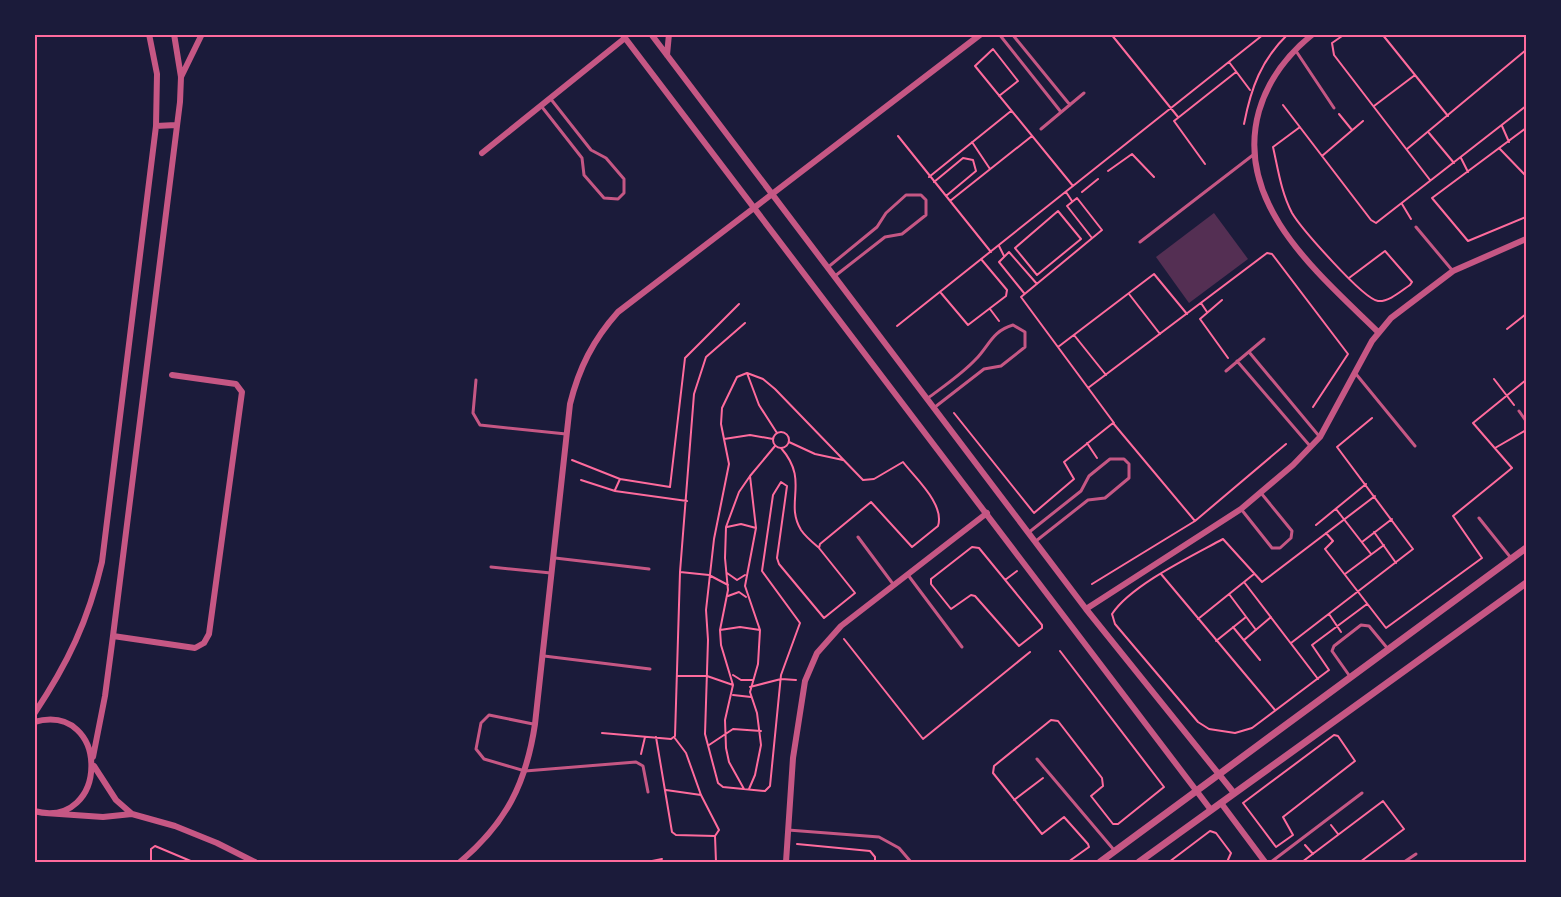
<svg xmlns="http://www.w3.org/2000/svg" width="1561" height="897" viewBox="0 0 1561 897" font-family="Quicksand,sans-serif">
	<rect width="100%" height="100%" fill="#1b1b3a"/>
	<!-- building -->
	<path fill="#542f53" d="M1214,213l34,46 -59,44 -33,-46z"/>
	<g fill="none" stroke-linecap="round" stroke-linejoin="round">
		<!-- path -->
		<path stroke="#ff6b9d" stroke-width="2" d="M1111,34l67,83
			M1345,34l-13,9 2,12 96,125
			M1382,34l66,82
			M1229,62l21,28
			M999,96l19,-15 -25,-32 -18,17 98,120
			M1283,105l88,115 5,3 150,-117
			M1374,106l41,-31
			M1339,114l13,16
			M1244,124c7,-36 17,-64 44,-90
			M1502,126l7,16
			M1300,127l-27,20c5,22 8,45 19,66 9,15 71,86 86,88 11,1 23,-10 32,-16l2,-3 -27,-31 -36,27
			M1526,128l-94,70 36,43 58,-24
			M1429,133l25,30
			M898,136l93,116
			M972,142l18,27
			M1499,148l27,28
			M1407,149l119,-99
			M1322,156l41,-35
			M1461,158l7,14
			M1205,164l-31,-43 62,-49
			M1108,171l24,-17 22,23
			M929,177l82,-66
			M934,182l29,-24 10,2 3,11 -30,25
			M1066,192l6,9
			M1082,192l16,-13
			M950,201l82,-65
			M1402,204l9,15
			M1058,211l23,28 -44,36 -22,-27z
			M1092,238l-25,-32 10,-8 25,32 -81,67 93,126
			M999,246l5,10
			M941,293l27,32 38,-29 1,-6 -26,-31
			M1024,293l-25,-31 10,-10 28,32
			M1129,294l31,40
			M1222,300l-22,19 28,39
			M1201,303l6,9
			M990,309l9,12
			M897,326l367,-292
			M1507,329l19,-15
			M1074,335l32,40
			M1058,347l96,-73 33,40
			M747,373l16,6 12,10 88,91 11,-1 29,-17c12,16 42,42 35,64l-26,21 -41,-45 -51,42 -1,4 36,45 -31,25 -45,-54 -2,-6 10,-72 -6,-4 -8,13 -11,76 38,52 -19,52 -11,111 -5,5 -42,-4 -5,-4 -13,-49 3,-94 -2,-30 8,-71 15,-75 -8,-40 1,-16 15,-31z
			M747,373l12,32 18,28
			M1494,379l20,26
			M1088,388l179,-135 5,1 76,100 -35,53
			M954,413l80,100 40,-34 -10,-17 49,-39 82,98
			M773 440a8 8 0 1 1 16 0a8 8 0 1 1-16 0Z
			M724,439l26,-4 23,4
			M789,442l26,12 28,6
			M1087,443l10,15
			M781,448c29,33 3,54 20,82 4,6 11,12 17,17
			M1495,448l31,-18
			M572,460l48,19 50,8 15,-129 54,-54
			M750,476l25,-30
			M581,480l34,11 72,10
			M615,490l5,-11
			M1336,509l35,45
			M1316,525l50,-41
			M727,527l14,-3 15,4
			M1374,532l22,31
			M1326,533l7,8 -8,8 61,79 96,-70 -29,-42 59,-48 -39,-45 53,-43
			M1362,542l30,-23
			M972,547l7,1 63,77v3l-23,18 -44,-50 -4,-1 -20,14 -20,-25v-5z
			M680,572l29,3 19,10
			M727,573l10,7 8,-5
			M1161,574l114,136
			M1345,574l39,-29
			M1005,580l12,-9
			M1244,582l74,97
			M1092,584l103,-63 91,-77
			M1229,594l27,36
			M728,596l11,-4 7,5
			M1367,604l-55,41 17,25 -77,58 -17,5 -26,-4 -11,-7 -83,-98 -3,-10c19,-29 80,-58 111,-75l39,43 113,-86
			M1329,614l12,18
			M1198,619l56,-45
			M1233,627l27,33
			M720,630l20,-3 20,3
			M844,639l79,100 107,-87
			M1244,640l27,-23
			M1216,641l30,-24
			M1291,643l122,-94 -76,-102 35,-29
			M1060,651l104,136 -46,37h-5l-22,-28 12,-10 -1,-8 -44,-57 -7,-1 -57,46 -1,7 49,61 22,-17 24,27 1,3 -21,15
			M733,675l8,5h12
			M678,676h29l26,9
			M750,687l31,-8 15,1
			M733,695l18,2
			M602,733l69,6 4,-3 5,-164 14,-178 12,-37 39,-34
			M1334,735l4,1 17,25 -72,56 10,18 -17,12 -33,-44z
			M656,737l16,95 4,3 39,1 4,-6 -18,-35 -15,-42 -12,-16
			M709,745l24,-16 28,2
			M641,754l4,-17
			M744,789l-15,-27 -3,-14 -1,-28 8,-35 -12,-40 -1,-15 8,-40 -3,-32 1,-31 13,-35 11,-16 6,52 -11,58 15,44 -2,34 -8,28 7,21 4,32 -6,30 -6,14
			M666,790l35,5
			M1014,800l29,-22
			M1331,825l7,9
			M715,836l1,26
			M797,844l73,7 5,6v5
			M1305,845l8,9
			M151,862v-13l4,-3 38,16
			M647,862l15,-3
			M1169,862l41,-31 6,2 15,20 -4,9
			M1302,862l81,-61 21,28 -44,33"/>
		<!-- service -->
		<path stroke="#c65784" stroke-width="3" d="M999,34l62,78
			M1012,34l58,71
			M1296,51l38,57
			M542,107l40,51 2,17 20,23 14,1 6,-6v-14l-18,-21 -15,-8 -41,-52
			M1041,129l43,-36
			M1416,227l36,43
			M1140,242l113,-87
			M827,268l50,-41 9,-14 20,-18h15l5,5v15l-24,19 -17,3 -50,39
			M1249,352l70,84
			M1237,361l73,85
			M1226,371l38,-32
			M1356,374l59,72
			M476,380l-3,33 7,12 86,9
			M928,398c16,-12 34,-24 48,-39 13,-13 16,-28 37,-34l12,7v15l-24,19 -17,3 -49,38
			M1519,411l7,10
			M1241,509l31,39h8l11,-10 1,-7 -31,-38
			M1479,518l32,40
			M1028,533l53,-42 8,-15 21,-17h14l5,5v14l-24,20 -17,2 -52,41
			M858,537l35,47
			M555,558l94,11
			M491,567l60,6
			M908,575l54,72
			M544,656l106,13
			M1351,678l-19,-27 2,-5 27,-21 8,1 19,23
			M533,724l-44,-9 -8,8 -5,26 8,10 41,12 111,-9 7,4 5,26
			M1037,759l77,91
			M788,830l91,7 20,11 12,14
			M1271,862l91,-69
			M1404,862l12,-8"/>
		<!-- minor -->
		<path stroke="#c65784" stroke-width="6" d="M622,34l589,776
			M651,34l435,575 148,184
			M1313,34c-25,20 -45,46 -54,77 -26,93 60,163 119,221
			M667,55l2,-21
			M181,77l21,-43
			M156,126l20,-1
			M482,153l143,-115
			M1086,609l155,-100 52,-44 27,-28 52,-96 19,-23 62,-47 73,-32
			M113,636l82,12 9,-5 5,-9 33,-242 -6,-8 -64,-9
			M34,714c34,-51 54,-93 68,-152l54,-436 1,-52 -8,-40
			M34,722c77,-21 76,109 0,89
			M93,757l12,-61 8,-60 67,-534 1,-25 -7,-43
			M94,766l22,34 16,14
			M1221,803l44,59
			M45,813l58,4 29,-3 43,12 42,17 38,19
			M460,862c46,-39 66,-78 75,-138l35,-320c9,-36 23,-64 48,-92l363,-278
			M786,862l7,-104 12,-77 12,-28 24,-27 146,-113"/>
		<!-- tertiary -->
		<path stroke="#c65784" stroke-width="7" d="M1100,862l426,-314
			M1139,862l387,-279"/>
	</g>
	<!-- border -->
	<rect width="1561" height="897" fill="none" stroke="#1b1b3a" stroke-width="72"/>
	<rect x="36" y="36" width="1489" height="825" fill="none" stroke="#ff6b9d" stroke-width="2"/>
</svg>
